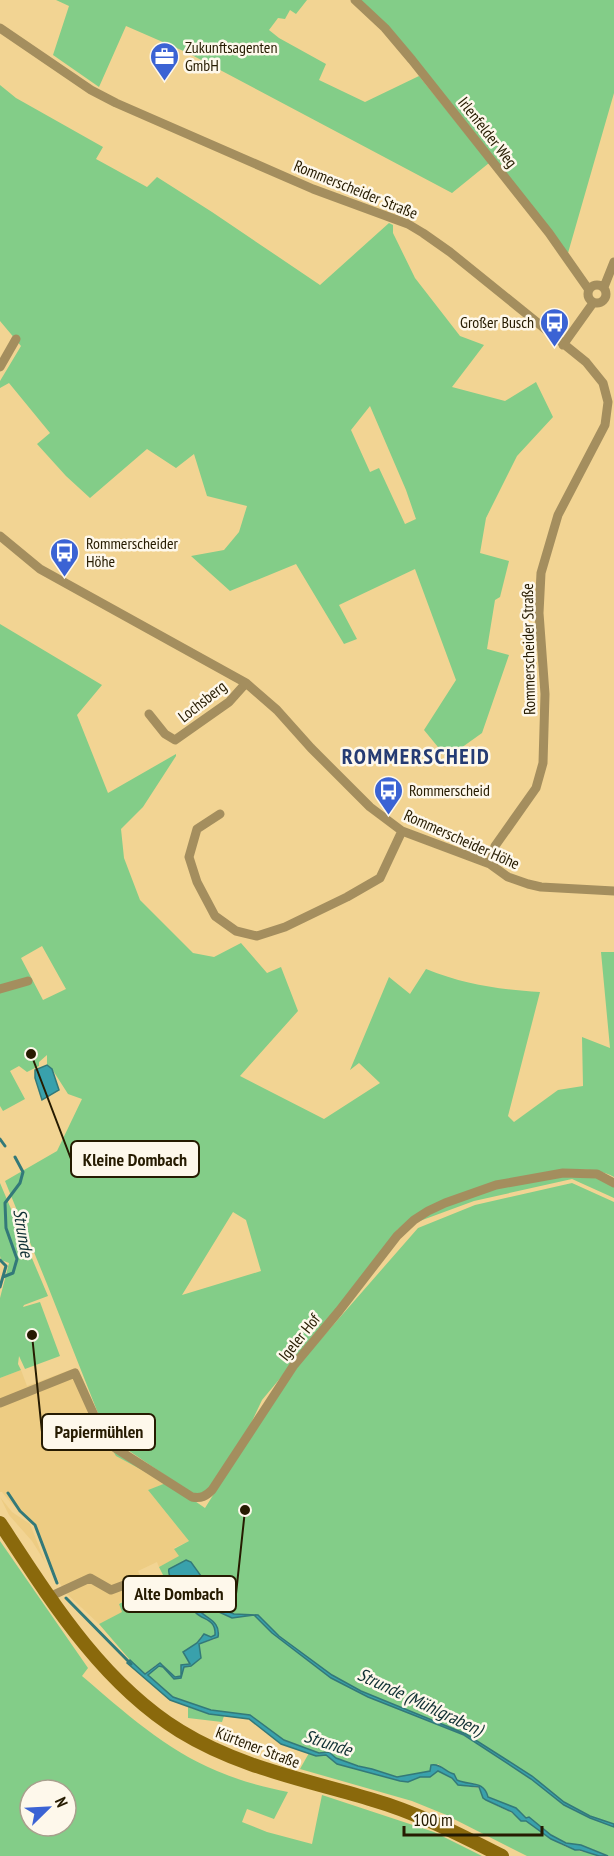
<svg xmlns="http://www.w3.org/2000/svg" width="614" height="1856" viewBox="0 0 614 1856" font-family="'PT Sans Narrow',sans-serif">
	<rect width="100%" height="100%" fill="#f2d493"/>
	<!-- built -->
	<path fill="#edcc83" d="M75,1368l28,70 64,45 -19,7 41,51 -15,7 6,8 -21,11 -2,-5 -19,9 6,13 4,-2 3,5 -32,16 4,9 -24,12 -33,-31 -7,-11 -27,-62 -20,-16 -10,-12h-2v-114l21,-8 6,16z
		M0,1497l12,15 18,12 15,38 -13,-21 -23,-26z"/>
	<!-- green -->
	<path fill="#83cd88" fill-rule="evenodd" d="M56,0h251l-11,14 -6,-4 -5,9 -7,-1 -9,12 10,8 47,26 -7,16 46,22 54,-26 70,87 -37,30 -264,-140 -62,-27 -27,61 -46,-32 16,-49z
		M357,0h257v93l-46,160z
		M0,85l16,13 87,49 -7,12 51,28 10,-10 55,35 108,73 69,-62 4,2v8l22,45 45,58 24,9 -32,42 53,14 31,-19 17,35 -36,39 -31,62 -6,35 29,8 -9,36 -5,3 -8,49 22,6 -27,78 -35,25 -23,-28 32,-50 -41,-111 -76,36 18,34 -13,5 -48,-80 -66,27 -39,-35 33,-6 15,-18 8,-26 -40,-10 -13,-42 -18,14 -29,-19 -57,49 -24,-22 -29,-32 13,-11 -41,-50 -9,5v-7l21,-35 -21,-25zM370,406l36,84 10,29 -11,5 -26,-56 -9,4 -19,-42z
		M0,624l102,61 -25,30 31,78 68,-39v2l-33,51 -22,22 3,29 16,42 53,53 21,4 27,-14 26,30 14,-6 17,44 -58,65 84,43 56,-36 -21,-20 -9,7 39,-93 21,17 16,-25c40,16 71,20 114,23l-32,124 6,6 44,-32 25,-4 -1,-49 28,11 -9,-96h13v225c-33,-18 -77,1 -112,9l81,-12 31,8v16l-42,-19 -98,22 -76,28 -65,86 -71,85 -17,36 -34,53 -15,7 -89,-60 -60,-152 -42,-103 52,-30 25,-52 -14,-5 -16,-25 -5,-4v-10l-8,7v4l-12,6 -8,-6 -9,5 15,28 -22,12 -3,-5zM42,946l24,43 -23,11 -22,-42zM233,1212l13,8 15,51 -79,24z
		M0,1183l48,113 -24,9 -1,2 17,-5 20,54 -35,13 -6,-13 -1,8 3,6 -21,8v-80l9,-35 -8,-3 -1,-4z
		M572,1183l42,19v622l-24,-8 -26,-14 -32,-26 -66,-42 -105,-43 -29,-16 -53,-39 -21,-21 -24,-1 -8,-3 -35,-49 5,52c11,4 20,8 19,21l-5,2 -3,-2 -6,1 -4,7 -13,9 6,12 -9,4v8l-6,1 -13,-13 -6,1 -12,9 -14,-14 -31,-36 23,-12 -3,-8 32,-17 -3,-5 15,-7 -4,-8 20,-11 -5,-7 15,-8 -41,-51 18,-7 -50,-27 -9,-15 98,67 44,-70 51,-75 118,-135 57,-23z
		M0,1541l88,127 -6,8c41,35 84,74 135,95 23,10 47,16 71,21l-14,27 -27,-10 -5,13 25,10 45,12 10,-49 112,37 48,24h-482zM30,1790h36v36h-36z
		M200,1607l9,5 13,1 10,5 22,-3 18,18 59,45 133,57 67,44 44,32 39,16v29h-6l-27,-11 -15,-2 -15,-8 -22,-18 -3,1 -10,-10 -28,-11c-4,-17 -19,-12 -32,-17l-2,-6 -6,-2 -10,-8 -8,7 -29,7 -29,-9 -14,-2 -22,-9 -7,-6 -10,1 -35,-13 -34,-25 -39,-5 -38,-13 -25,-22 11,-9 4,1 11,12 7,-1 3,-11c14,-5 14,-7 15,-23l16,-5 4,-7 -12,-16 -9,-5 -1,-2z
		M188,1707l21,7 15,2 -2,6 -34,-4z
		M309,1753l7,3 10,-1 11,9 71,18 9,-5h13l8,-6 14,7 6,7 21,3c6,19 30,18 42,33l5,-1c15,11 28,23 46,29 8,3 18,3 27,7h-72l-83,-42 -32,-13 -112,-32z"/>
	<!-- water -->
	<path fill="#39a1ac" stroke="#337979" stroke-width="1.5" d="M47,1065l5,4 7,21 -17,10 -7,-22v-8z
		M186,1560l5,2 35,49 8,3 24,1 21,21 53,39 29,16 105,43 66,42 32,26 26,14 24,8v3l-24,-9 -26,-13 -33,-26 -67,-44 -96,-38 -37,-19 -59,-45 -18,-18 -22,3 -13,-6h-10l-6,-4h-6c8,11 24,12 21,29l-19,7 2,14 -10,8 -7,1 -3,11 -7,1 -11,-12 -4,-1 -11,9 25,22 38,13 39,5 34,25 35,13 10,-1 7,6 22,8 14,3 25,8 33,-6 1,-6c9,-2 15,7 23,9l3,6c13,6 27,0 31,17l28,11 10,10 3,-1 22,18 15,8 15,2 27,11h-9l-19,-6h-5l-24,-11 -25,-18h-5l-9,-9 -26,-12 -3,-2 -4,-11 -21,-2 -6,-7 -14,-7 -8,6h-10l-12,5 -8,-1 -63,-17 -11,-9 -10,1 -35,-12 -32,-25 -40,-5 -39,-14 -43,-37 3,-3 15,14 15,-11 15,14 6,-1v-11l9,-1 -7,-12 14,-9 7,-9 7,3 4,-2c1,-17 -12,-14 -20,-23 -8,-7 -29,-35 -26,-43z"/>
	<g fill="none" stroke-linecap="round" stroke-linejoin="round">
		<!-- stream -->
		<path stroke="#337979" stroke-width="3" d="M0,1139l5,7
			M0,1260l6,6 -6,21
			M3,1277l10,-4 4,-14 -11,-31 -1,-25 15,-20 3,-11 -8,-15
			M8,1493l12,18 15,14 22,58
			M66,1598l65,66"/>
		<!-- minor -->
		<path stroke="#a48e5e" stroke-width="9" d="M355,0l30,28 27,32 137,173 40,57
			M0,28l91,62 25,13 197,86 95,35 15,9 27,19 136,110 17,21 5,19 -3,23 -47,90 -17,58 -2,40 6,81 -2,69 -7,25 -41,58 -5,18
			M588 294a9 9 0 1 1 18 0a9 9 0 1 1-18 0Z
			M604,287l10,-25
			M563,345l30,-42
			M0,367l16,-28
			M0,536l40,33 206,114 31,27 34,38 59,59 32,24 88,33 18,13 20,7 13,3 73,4
			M149,714l16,20 10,6 54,-38 17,-19
			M220,814l-23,15 -8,28 8,25 18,34 21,15 21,5 28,-9 62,-30 33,-19 22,-47
			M0,989l28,-8
			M0,1403l75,-30 28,62 9,11 80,51c9,2 14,-1 20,-7l82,-125 45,-54 58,-75 17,-16 14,-9 17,-8 51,-18 67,-12 34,1 17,9
			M49,1597l41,-19 21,12 24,-9"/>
		<!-- secondary -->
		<path stroke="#8a690c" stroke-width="14" d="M0,1523c50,76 101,159 180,208 60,37 127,49 193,69 45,13 87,35 129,56"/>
	</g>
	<!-- icons -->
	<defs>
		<symbol id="office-pin" viewBox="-11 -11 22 30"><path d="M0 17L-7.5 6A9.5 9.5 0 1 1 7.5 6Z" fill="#3b63d4" stroke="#fef8eb"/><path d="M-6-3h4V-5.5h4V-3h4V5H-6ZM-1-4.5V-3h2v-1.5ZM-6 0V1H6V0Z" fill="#fff"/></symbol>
		<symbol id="bus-pin" viewBox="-11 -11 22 30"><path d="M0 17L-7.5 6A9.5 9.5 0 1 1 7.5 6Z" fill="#3b63d4" stroke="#fef8eb"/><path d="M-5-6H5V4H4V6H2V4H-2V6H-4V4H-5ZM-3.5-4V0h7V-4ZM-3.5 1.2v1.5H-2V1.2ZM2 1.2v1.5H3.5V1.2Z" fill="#fff"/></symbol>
	</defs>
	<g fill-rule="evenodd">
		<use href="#office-pin" x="148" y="40" width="33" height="45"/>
		<use href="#bus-pin" x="538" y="306" width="33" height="45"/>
		<use href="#bus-pin" x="48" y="536" width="33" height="45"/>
		<use href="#bus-pin" x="372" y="774" width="33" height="45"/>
	</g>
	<g text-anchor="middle" stroke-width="5" stroke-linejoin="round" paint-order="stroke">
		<!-- poi labels -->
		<g font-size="16" fill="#261b01" stroke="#fef8eb" text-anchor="start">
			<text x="185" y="53">Zukunftsagenten<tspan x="185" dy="18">GmbH</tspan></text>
			<text x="534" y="328" text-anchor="end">Großer Busch</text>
			<text x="86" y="549">Rommerscheider<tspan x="86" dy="18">Höhe</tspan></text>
			<text x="409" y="796">Rommerscheid</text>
		</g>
		<!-- street labels -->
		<g font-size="16" fill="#261b01" stroke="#fef8eb">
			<text transform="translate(488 132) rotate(52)" y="6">Irlenfelder Weg</text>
			<text transform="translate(356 189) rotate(22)" y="6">Rommerscheider Straße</text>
			<text transform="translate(528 649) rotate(-91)" y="6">Rommerscheider Straße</text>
			<text transform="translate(202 701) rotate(-38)" y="6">Lochsberg</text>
			<text transform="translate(462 839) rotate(24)" y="6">Rommerscheider Höhe</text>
			<text transform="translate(299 1337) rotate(-51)" y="6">Igeler Hof</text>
			<text transform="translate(258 1747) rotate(21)" y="6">Kürtener Straße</text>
		</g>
		<!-- water labels -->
		<g font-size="18" font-style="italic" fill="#103034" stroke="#fef8eb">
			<text transform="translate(23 1233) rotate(81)" y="6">Strunde</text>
			<text transform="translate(420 1702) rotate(25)" y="6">Strunde (Mühlgraben)</text>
			<text transform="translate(328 1743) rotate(18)" y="6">Strunde</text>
		</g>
		<!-- district labels -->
		<g font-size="22" font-weight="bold" letter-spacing="1.5" fill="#253b73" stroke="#fef8eb">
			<text x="416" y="764">ROMMERSCHEID</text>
		</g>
	</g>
	<!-- callouts -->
	<path fill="none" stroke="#261b01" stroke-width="2" d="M31 1054L71 1159M32 1335L42 1432M245 1510L236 1594"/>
	<g fill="#261b01" stroke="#fef8eb" stroke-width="2">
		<circle cx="31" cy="1054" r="6"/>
		<circle cx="32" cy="1335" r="6"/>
		<circle cx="245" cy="1510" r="6"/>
	</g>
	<g fill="#fef8eb" stroke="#261b01" stroke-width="2">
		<rect x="71" y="1141" width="128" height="36" rx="6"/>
		<rect x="42" y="1414" width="113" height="36" rx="6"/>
		<rect x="123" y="1576" width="113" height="36" rx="6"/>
	</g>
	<g font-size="18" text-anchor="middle" font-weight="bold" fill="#261b01">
		<text x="135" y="1166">Kleine Dombach</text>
		<text x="99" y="1438">Papiermühlen</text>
		<text x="179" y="1600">Alte Dombach</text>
	</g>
	<!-- north arrow -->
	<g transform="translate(48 1808) rotate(66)"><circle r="28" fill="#fef8eb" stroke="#a8a08d" stroke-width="1.5"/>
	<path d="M0-4.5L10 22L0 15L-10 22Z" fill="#3b63d4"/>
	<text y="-9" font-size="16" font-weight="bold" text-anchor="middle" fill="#261b01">N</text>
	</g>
	<!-- scale -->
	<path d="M404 1826v9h138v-9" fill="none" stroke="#261b01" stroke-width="3"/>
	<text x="413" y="1826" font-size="18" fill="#261b01" stroke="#fef8eb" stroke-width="4.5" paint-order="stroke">100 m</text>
</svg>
